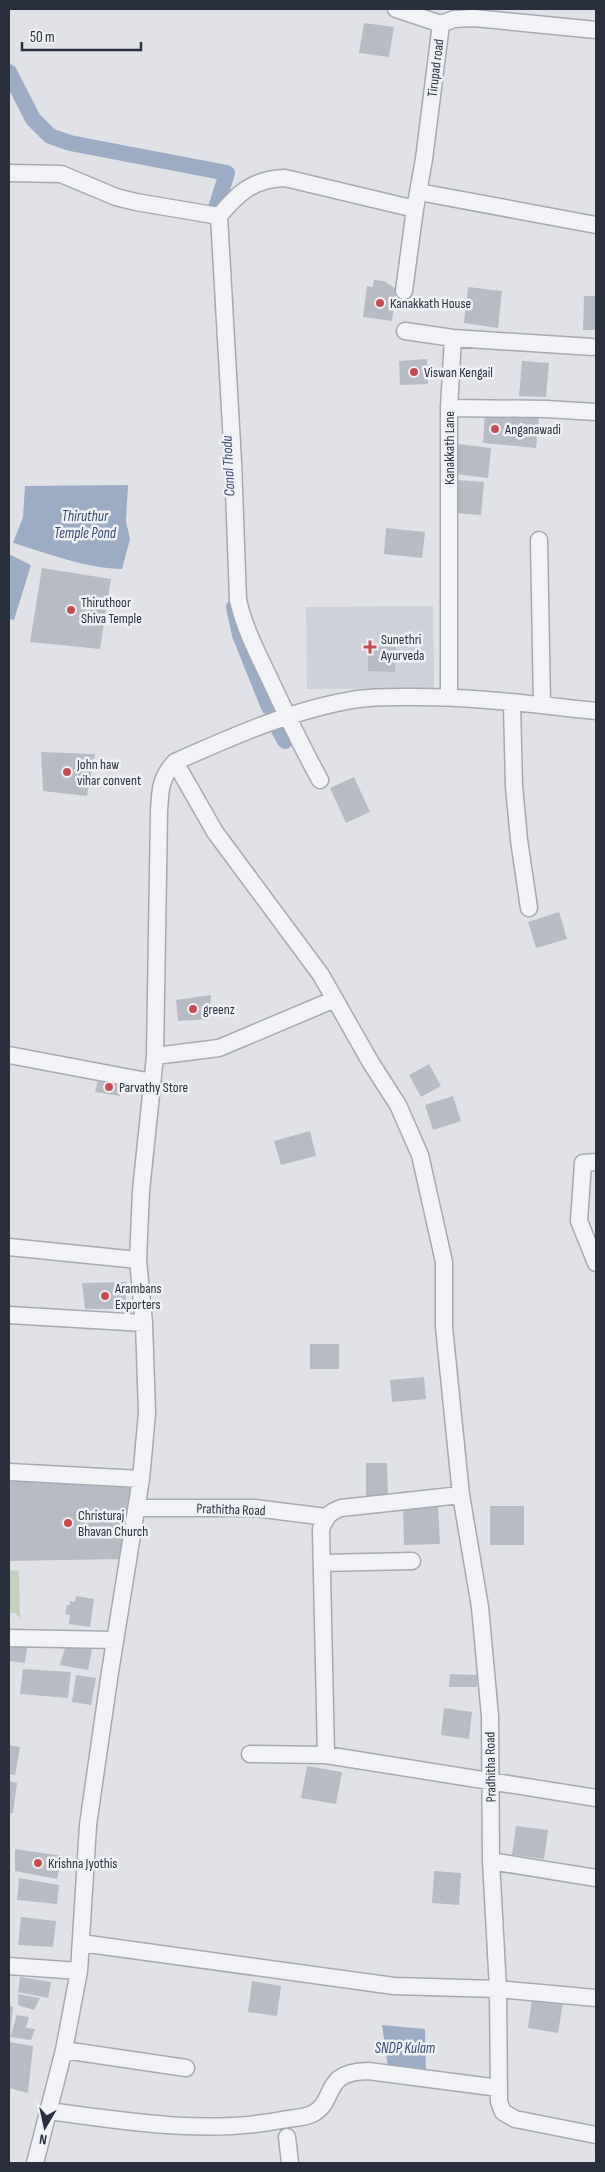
<svg xmlns="http://www.w3.org/2000/svg" width="605" height="2172" viewBox="0 0 605 2172" font-family="'Sofia Sans Condensed',sans-serif">
	<rect width="100%" height="100%" fill="#e0e2e8"/>
	<!-- built -->
	<path fill="#ced1da" d="M433,606l1,82 -127,1 -1,-82z"/>
	<!-- green -->
	<path fill="#c4d1c1" d="M9,1570l10,1 1,47 -5,-5h-6z"/>
	<!-- water -->
	<path fill="#9dacc5" d="M128,485l-2,36 4,18 -8,30c-38,-1 -72,-15 -109,-26l10,-26 2,-31z
		M9,554l22,11 -17,55 -5,-1z
		M382,2025l43,4 1,45 -38,-7z"/>
	<g fill="none" stroke-linecap="round" stroke-linejoin="round">
		<!-- canal -->
		<path stroke="#9dacc5" stroke-width="16" d="M9,72l24,47 17,17 20,7 157,30 -12,38
			M234,607l6,28 29,72
			M279,730l6,11"/>
	</g>
	<!-- building -->
	<path fill="#b7bbc4" d="M364,23l30,4 -5,30 -30,-4z
		M374,280l10,1 12,8 -4,32 -29,-4 4,-31 6,1z
		M468,287l34,4 -4,37 -34,-5z
		M584,296h12v34h-13z
		M427,359l1,25 -28,1 -1,-24z
		M522,361l27,2 -3,34 -27,-1z
		M485,413l54,3 -3,32 -53,-5z
		M458,444l33,4 -3,30 -33,-4z
		M457,480l27,2 -3,33 -27,-2z
		M386,528l39,4 -3,26 -38,-4z
		M42,568l69,11 -11,70 -70,-7z
		M368,647h28l-1,25 -27,-1z
		M41,752l54,2 -8,42 -44,-5z
		M354,777l16,35 -24,11 -16,-35z
		M559,912l8,27 -31,9 -8,-26z
		M211,995l-2,24 -31,2 -2,-21z
		M429,1064l12,22 -20,11 -12,-22z
		M99,1076l23,6 -2,14 -25,-4z
		M453,1096l8,25 -28,9 -8,-25z
		M310,1131l6,25 -35,9 -7,-24z
		M126,1282v27h-41l-3,-26z
		M310,1344h29v25h-29z
		M424,1377l2,22 -34,3 -2,-22z
		M366,1463h21l1,33h-22z
		M9,1479l124,9 -13,71 -111,2z
		M490,1506h34v39h-34z
		M438,1507l2,37 -36,1 -1,-37z
		M76,1596l18,3 -4,28 -21,-3 1,-9 -5,-1 2,-9h3v-4l5,1z
		M9,1645l18,2 -2,16 -16,-2z
		M65,1648l27,1 -4,21 -28,-5z
		M23,1669l48,3 -3,26 -48,-4z
		M450,1674l27,1v12h-28z
		M76,1675l20,3 -5,27 -19,-3z
		M444,1708l28,4 -3,27 -28,-4z
		M9,1745l11,2 -5,28 -6,-1z
		M307,1766l35,6 -6,32 -35,-6z
		M9,1781l8,2 -4,30h-4z
		M516,1826l32,4 -4,29 -32,-4z
		M15,1849l47,7 -5,23 -42,-8z
		M434,1871l27,2 -2,32 -27,-2z
		M19,1878l40,7 -2,19 -40,-4z
		M21,1917l35,4 -3,26 -35,-2z
		M20,1977l31,5 -3,16 -30,-6z
		M252,1981l29,5 -4,30 -29,-4z
		M18,1994l22,4 -6,12 -16,-5z
		M532,1998l31,4 -5,31 -30,-5z
		M9,2006l4,1 -3,28h-1z
		M17,2015l12,2 -3,11 9,1 -4,11 -21,-3z
		M9,2042l24,4 -5,47 -19,-5z"/>
	<g fill="none" stroke-linecap="round" stroke-linejoin="round">
		<defs>
			<path id="minor" d="M396,9l45,15
				M9,173l52,1 55,23 20,5 83,14
				M419,192l177,33
				M404,291l11,-82 9,-50 17,-135 13,-5 20,-1 122,12
				M405,331l48,7 139,9
				M449,408l97,1 50,3
				M539,540l3,165
				M449,697v-289l4,-70
				M512,703l2,83 5,54 10,68
				M175,762l40,70 106,143 50,88 27,42 22,50 24,107v65l17,168 19,112 10,109 1,145 7,128 1,113 4,10 12,7 81,16
				M320,780c-17,-31 -32,-62 -47,-94 -13,-28 -28,-55 -35,-86l-5,-138 -14,-246c19,-23 34,-37 66,-38l130,31
				M9,1055l143,27
				M155,1056l64,-8 116,-49
				M596,1162l-13,1 -4,58 17,42
				M9,1247l129,13
				M9,1315l135,8
				M9,1472l132,7
				M137,1508h117l72,9
				M322,1563l90,-2
				M9,1638l106,2
				M250,1754l76,1 270,43
				M326,1755l-5,-226c5,-12 8,-17 20,-21l120,-13
				M491,1861l105,17
				M81,1943l313,43 104,3 98,9
				M9,1966l70,5
				M64,2050l122,18
				M48,2111c78,10 156,24 234,9 9,-2 22,-2 30,-6 26,-13 8,-42 56,-43l131,17
				M287,2137l3,26
				M35,2163l29,-113 15,-79 9,-146 22,-153 31,-193 6,-66 -3,-90 -6,-63 3,-69 14,-135 4,-244c1,-21 1,-34 16,-50 58,-26 119,-53 183,-63 20,-3 40,-2 60,-2 60,0 119,8 178,14"/>
		</defs>
		<!-- minor casing -->
		<use href="#minor" stroke="#a6a9b2" stroke-width="19"/>
		<!-- minor -->
		<use href="#minor" stroke="#f2f3f6" stroke-width="16"/>
	</g>
	<!-- markers -->
	<g fill="#c54d52" stroke="#eff1f5" stroke-width="2">
		<circle cx="380" cy="303" r="5"/>
		<circle cx="414" cy="372" r="5"/>
		<circle cx="495" cy="429" r="5"/>
		<circle cx="71" cy="610" r="5"/>
		<path d="M367.5 639.5h5v5h5v5h-5v5h-5v-5h-5v-5h5z"/>
		<circle cx="67" cy="772" r="5"/>
		<circle cx="193" cy="1009" r="5"/>
		<circle cx="109" cy="1087" r="5"/>
		<circle cx="105" cy="1296" r="5"/>
		<circle cx="68" cy="1523" r="5"/>
		<circle cx="38" cy="1863" r="5"/>
	</g>
	<g text-anchor="middle" stroke-width="5" stroke-linejoin="round" paint-order="stroke">
		<!-- street labels -->
		<g font-size="14" fill="#2a2f3e" stroke="#eff1f5">
			<text transform="translate(435 68) rotate(-83)" y="5">Tirupad road</text>
			<text transform="translate(449 448) rotate(-90)" y="5">Kanakkath Lane</text>
			<text transform="translate(231 1509) rotate(2)" y="5">Prathitha Road</text>
			<text transform="translate(490 1767) rotate(-91)" y="5">Pradhitha Road</text>
		</g>
		<!-- poi labels -->
		<g font-size="14" fill="#2a2f3e" stroke="#eff1f5" text-anchor="start">
			<text x="390" y="308">Kanakkath House</text>
			<text x="424" y="377">Viswan Kengail</text>
			<text x="505" y="434">Anganawadi</text>
			<text x="81" y="607">Thiruthoor<tspan x="81" dy="16">Shiva Temple</tspan></text>
			<text x="381" y="644">Sunethri<tspan x="381" dy="16">Ayurveda</tspan></text>
			<text x="77" y="769">John haw<tspan x="77" dy="16">vihar convent</tspan></text>
			<text x="203" y="1014">greenz</text>
			<text x="119" y="1092">Parvathy Store</text>
			<text x="115" y="1293">Arambans<tspan x="115" dy="16">Exporters</tspan></text>
			<text x="78" y="1520">Christuraj<tspan x="78" dy="16">Bhavan Church</tspan></text>
			<text x="48" y="1868">Krishna Jyothis</text>
		</g>
		<!-- water labels -->
		<g font-size="15" font-style="italic" fill="#374a6f" stroke="#eff1f5">
			<text transform="translate(228 466) rotate(-93)" y="5">Canal Thodu</text>
			<text x="85" y="521">Thiruthur<tspan x="85" dy="17">Temple Pond</tspan></text>
			<text x="405" y="2053">SNDP Kulam</text>
		</g>
	</g>
	<!-- border -->
	<rect width="605" height="2172" fill="none" stroke="#2a2f3e" stroke-width="20"/>
	<!-- north arrow -->
	<g transform="translate(45 2127) rotate(189)" stroke="#eff1f5" stroke-width="4" paint-order="stroke">
	<path d="M0-4L9 19L0 12L-9 19Z" fill="#2a2f3e"/>
	<text y="-8" font-size="14" font-weight="bold" text-anchor="middle" fill="#2a2f3e">N</text>
	</g>
	<!-- scale -->
	<path d="M22 42v8h119v-8" fill="none" stroke="#2a2f3e" stroke-width="2.5"/>
	<text x="30" y="42" font-size="15" fill="#2a2f3e" stroke="#eff1f5" stroke-width="4" paint-order="stroke">50 m</text>
</svg>
